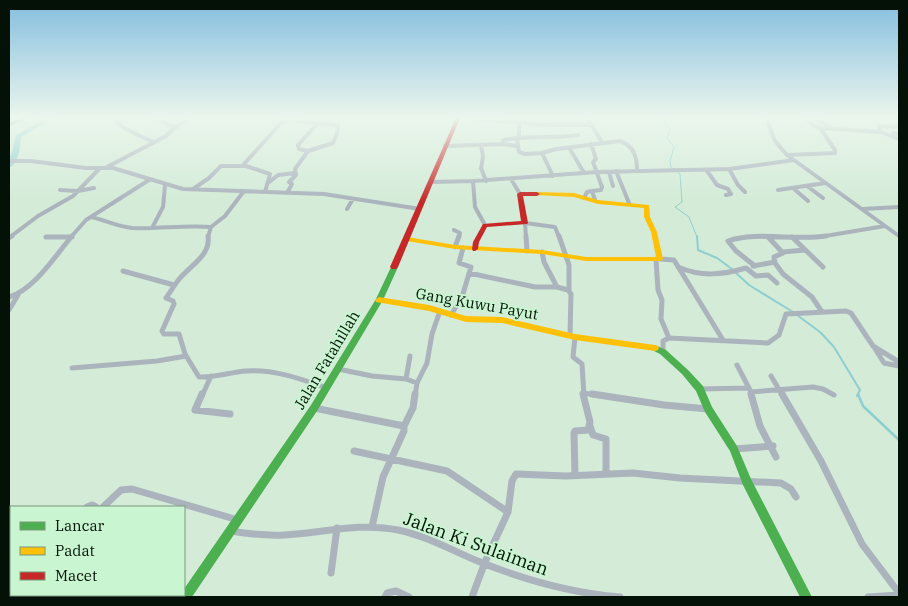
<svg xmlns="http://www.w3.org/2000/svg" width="908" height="606" viewBox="0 0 908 606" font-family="'IBM Plex Serif',serif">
	<rect width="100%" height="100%" fill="#d3ebd7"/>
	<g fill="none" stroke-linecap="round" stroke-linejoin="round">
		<!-- stream-far2 -->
		<path stroke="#8eced1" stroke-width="1" d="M661,118l9,12 -3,8 7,9 -4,14 1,6 9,7 2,28 -7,5 14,10 8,20"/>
		<!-- stream-far1 -->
		<path stroke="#8eced1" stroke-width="2" d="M697,236l1,14 19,8 15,11
			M736,273l13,12 44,27
			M797,315l23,17 14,15 26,43 -3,6"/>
		<!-- stream -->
		<path stroke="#8eced1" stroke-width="2.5" d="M858,394l5,12 36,34"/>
		<!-- river -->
		<path fill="#8eced1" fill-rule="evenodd" d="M47,118h7l-33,19c-1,10 -2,26 -12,31v-9l3,-7 4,-17z"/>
		<!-- street-far2 -->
		<path stroke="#abb3bd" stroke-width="4" d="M453,118h5
			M465,118l84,7h44
			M587,118l15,24
			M766,118l9,23 12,14 112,81
			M814,118l-7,1 7,7 6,2
			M815,118l16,10
			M116,121l8,7 29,14
			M519,123v14
			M173,129l16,-11
			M881,132l-2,-6 20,1
			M896,138l-3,-5 6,1
			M517,139l2,13 6,2 17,-1 11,23
			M502,144l15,2
			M591,144l5,15 -3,3 9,25 -1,3 -9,1 3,9
			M481,145l2,12 -2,11 5,13
			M445,146l57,-2 1,-4c26,-5 49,-1 75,-5
			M570,149l14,24
			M308,151l-9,-2 -1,-4 20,-22
			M542,153l14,-4 64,-8c14,5 17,16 17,30
			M787,155l48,-2v-3l-15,-22 61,4 18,7
			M9,161h22l55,7h27l70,21 141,5 96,15
			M107,167l59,-31 7,-7v-2l-18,-9
			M729,169l9,16 7,7
			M616,171l13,32
			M707,171l10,14 11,4 3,5 -5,1
			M609,172l4,14
			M511,179l9,15
			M473,181l2,26 10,18
			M431,182l42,-1 124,-9 132,-3 65,-9
			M268,183l10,-8 17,-2
			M807,186l16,12
			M793,188l15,13
			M193,189l16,-11 12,-12h22
			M60,190l18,1 16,-3
			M778,190l47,-7
			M265,192l5,-18 -27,-9 39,-43 7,-2 49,5 -1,8 -4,10 -25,8 -13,18 1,6 -7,7 3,2 -5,9
			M584,198l3,-6 5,-1
			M347,209l6,-10
			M863,209l36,-2
			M91,217c14,3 27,10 41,11 27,1 53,-3 79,-1l-3,10
			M211,227l14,-11 19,-25
			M152,228l11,-21 2,-22
			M454,230l6,3 -1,4
			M10,237l28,-21 35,-20 26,-27
			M46,237h26
			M71,237l15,-17 63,-40
			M526,237l-1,-14 30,4 4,10
			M766,237h10
			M819,237l66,-11"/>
		<!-- street-far1 -->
		<path stroke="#abb3bd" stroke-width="5" d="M208,236c3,19 -17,29 -28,42 -5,6 -9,13 -14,20l7,3 1,3 -12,27 2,3h15l6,20 14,23c16,1 31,-5 47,-6 28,-2 55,8 81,17
			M526,236l1,15
			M559,236l10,29v26
			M46,237h26
			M768,237l15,16 -9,4 1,6 8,11 29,23 10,15
			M792,237l31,30
			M9,238l3,-2
			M455,247l4,-11
			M542,252l2,10 13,25 11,3 3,4 -1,42
			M783,252l22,-2
			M656,259l2,31 4,10 -1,19 8,19 -6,3v11
			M660,259l14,1 49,80
			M753,266l22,-4
			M755,266l-19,-15 -8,-10c28,-10 68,0 98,-5
			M678,267c23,10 44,8 68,1l10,8 12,-1 9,8
			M123,271l51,14
			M469,273l66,14h22
			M9,297c25,-7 46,-41 63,-61
			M9,310l9,-15
			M451,315l11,-18 9,-30 -12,-4 4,-15
			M575,337l-2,20 9,7 2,32
			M669,338l99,5 11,-8 7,-21 60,-3 5,2 22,33 26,16
			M874,347l10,16 15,3
			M737,365l14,27 62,-5 10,2 11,6
			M72,368l85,-7 29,-5
			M338,369l34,7 34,3 11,4 10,-20 5,-29 8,-23
			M771,376l12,20
			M406,379l4,-23
			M700,389l49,-1
			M751,392l1,4
			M583,393l18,3
			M202,396l9,-20
			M415,396l2,-13"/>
		<!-- street -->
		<path stroke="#abb3bd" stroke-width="7" d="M202,394l-7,16 35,4
			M592,394l72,11 44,4
			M751,394l9,32 16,31
			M782,394l39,67 41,83 37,49
			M314,408l90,18v5l-21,46 -11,50
			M404,426l9,-18 2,-14
			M590,426l3,9 13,4v35
			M734,449l39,-3
			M354,451l93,20 61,41
			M575,475l-1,-42 1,-2 13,-1 2,-8 -7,-28
			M87,507l5,-2 4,2
			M103,507l18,-17 11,-1 106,31
			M9,530l2,2
			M231,531c18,3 35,5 53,4 38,-2 76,-13 114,-5 29,6 55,21 82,32 45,18 91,31 140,35
			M331,573l6,-45
			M9,578l2,-2
			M27,597l3,-2
			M385,597l2,-4 9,-2 13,6
			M472,597l13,-35 23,-50 4,-31 4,-7 50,2 67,-3 47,5 101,5 10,6 5,8
			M868,597l31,-2"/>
		<!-- fast -->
		<path fill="#4caf50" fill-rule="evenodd" d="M24,118h5l-20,8v-3z
			M392,265h4l2,2 -15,33 -66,111 -125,186h-13l1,-2h4v-6l127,-184 65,-106z
			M655,345l11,5 22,20 15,16 9,21 25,39 14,33 61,118h-12l-57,-112 -13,-34 -25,-39 -9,-21 -14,-17 -22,-20 -8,-4 -1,-2 1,-2z"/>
		<!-- slow -->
		<path fill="#ffc107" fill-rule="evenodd" d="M537,192l37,1 24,7 51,5 1,12 7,15 6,27 -3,2h-74l-44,-7 -87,-5 -48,-8 -3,-2 3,-2 48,8 87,5 44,7h70l-5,-25 -7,-15v-9l-46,-4 -24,-7 -39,-2v-2z
			M379,297l50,8 37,11 36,1 73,17 80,11 3,1 1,2 -1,2 -3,1 -80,-11 -73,-17 -36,-1 -37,-11 -53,-9 -1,-2z"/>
		<!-- jam -->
		<path fill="#c62828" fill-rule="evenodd" d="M456,118h4l-62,149 -2,2h-4l-2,-2z
			M520,192h17l3,2 -3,2h-14l5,27 -1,1 -40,3 -8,15 -1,7 -3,2h-2l-1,-2 1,-7 10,-18 38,-3 -4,-27z"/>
	</g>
	<!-- sky -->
	<linearGradient id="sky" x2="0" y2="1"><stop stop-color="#84bedf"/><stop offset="0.58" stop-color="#ebf6ed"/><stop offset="1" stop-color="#ebf6ed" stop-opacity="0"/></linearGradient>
	<rect width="908" height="202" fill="url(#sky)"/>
	<g text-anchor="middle" stroke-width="4" stroke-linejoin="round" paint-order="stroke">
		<!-- street labels -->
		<g font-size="15" fill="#031106" stroke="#c9f5d1">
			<text transform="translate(477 304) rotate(10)" y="5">Gang Kuwu Payut</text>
			<text transform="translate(327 360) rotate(-59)" y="5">Jalan Fatahillah</text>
		</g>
		<!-- near-street labels -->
		<g font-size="18" fill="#031106" stroke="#c9f5d1">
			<text transform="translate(476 544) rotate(20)" y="6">Jalan Ki Sulaiman</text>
		</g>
	</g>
	<!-- border -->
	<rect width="908" height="606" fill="none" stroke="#031106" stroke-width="20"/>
	<!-- legend -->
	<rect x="10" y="506" width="175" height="90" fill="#c9f5d1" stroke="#7a9a80"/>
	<rect x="20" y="522" width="25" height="8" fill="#4caf50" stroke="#7a9a80"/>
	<text x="55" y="531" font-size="15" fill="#031106">Lancar</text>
	<rect x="20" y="547" width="25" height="8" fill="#ffc107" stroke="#7a9a80"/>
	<text x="55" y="556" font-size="15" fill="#031106">Padat</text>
	<rect x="20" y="572" width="25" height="8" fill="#c62828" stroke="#7a9a80"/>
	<text x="55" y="581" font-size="15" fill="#031106">Macet</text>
</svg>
